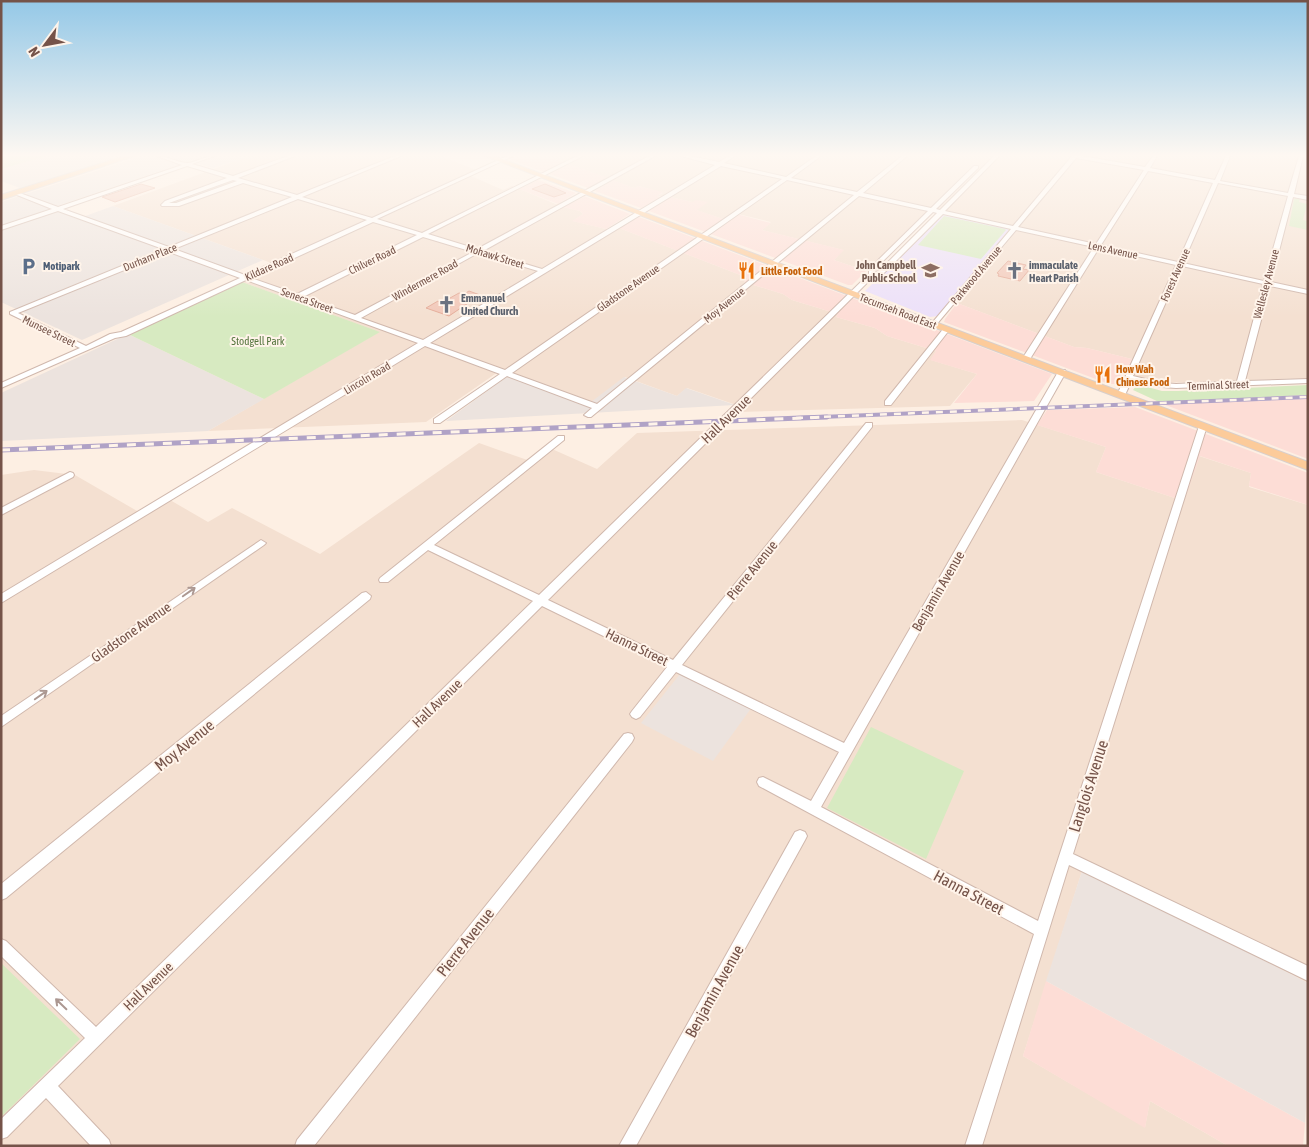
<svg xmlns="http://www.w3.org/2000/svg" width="1309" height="1147" viewBox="0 0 1309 1147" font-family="'Asap Condensed',sans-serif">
	<rect width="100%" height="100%" fill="#fdefe3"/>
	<!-- residential -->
	<path fill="#f4e0d1" d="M249,156h192l40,16 -10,4 32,14 9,-4 51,21 17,4 3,3 -10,7 33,8 13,-1 129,50 -4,4 39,12 9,6 46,14 -2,3 39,11 12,8 49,15 -5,9 46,14 -27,32 -212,6 4,-5 -55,-19 -10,8 -52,-19 -37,28 -90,-33 -72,50 -218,9 171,-99 -137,-50 35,-17 -164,-59z
		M547,156h761v222l-150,5 -33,-10 7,-14 -45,-11 -13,-1 -117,-44 62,-75 -87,-19 -66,62 -32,-11 9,-10 -81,-20 9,-8 -37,-9 -11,6 -27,-9 11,-8h-15l-22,-5 -13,-1 6,-3 -24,-7 -5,2z
		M1022,420l84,27 -10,25 88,29 15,-45 52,17 -2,14 59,18v478l-225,-115 -60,188 122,71 5,-26 78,45h-1227v-671l33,-5 41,5 69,40 26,-15 38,22 24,-14 88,46 159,-111 57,20 16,-14 45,20 40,-36z"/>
	<!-- commercial -->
	<path fill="#fdddd6" d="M514,156h33l18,7 -19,9 -5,-1 -32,-12z
		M569,164l39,14 -20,10 -38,-14z
		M538,180l38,13 -18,11 -39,-15z
		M613,180l21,8 4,-2 25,6 -6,4 4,1 -20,11 -46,-17z
		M584,197v-1l46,18 -24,15 -34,-8 11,-7 -3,-3 -17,-4z
		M670,197l22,5 4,-2 12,2 -11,8 26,9 10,-6 38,10 -9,7 82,20 -10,10 32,11 -14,14h-4l-199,-74z
		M639,217l413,157 -18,27 -80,2 23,-29 -47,-14 6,-9 -49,-15 -12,-8 -39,-11 2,-3 -46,-14 -9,-6 -39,-12 4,-4 -129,-50z
		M957,303l117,44 13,1 45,11 -12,25h-11l-165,-62 1,-3z
		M1308,399v60l-145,-55h3z
		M1135,407l173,66v32l-59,-19 2,-13 -51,-17 -16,45 -88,-29 10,-25 -69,-22 10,-15z
		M1046,981l259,142 -2,23h-75l-78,-45 -5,27 -122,-72z"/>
	<!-- industrial -->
	<path fill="#ece3de" d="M29,156h93l-102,32 -19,-7v-17z
		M142,156h107l-36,12 -23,-7 -139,47 26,11 36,-13 150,54 -181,80 -81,-38v-100z
		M128,334l136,65 -56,32 -207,10v-48z
		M508,376l79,29 37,-28 53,19 9,-8 49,17 -289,16z
		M680,674l72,33 -39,54 -72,-38z
		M1083,868l225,115v97l-3,43 -259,-142z"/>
	<!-- education -->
	<path fill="#ece0f9" d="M943,215l59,12 6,2v3l-70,84 -8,1 -65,-26z"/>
	<!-- green -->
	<path fill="#d7eac1" d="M1,156h46l-46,13z
		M1298,198l10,2 -8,-1 -1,3 8,2 -4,16 5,1v9l-19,-4 5,-27z
		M944,216l61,13 1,1 -25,29 -63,-14z
		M242,282l138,50 -116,67 -136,-65z
		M1140,385l22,6h16l130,-6v10l-149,7 -26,-12 3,-4z
		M871,727l93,44 -38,88 -99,-51z
		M1,963l79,76 -79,78z"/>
	<!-- building -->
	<path fill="#f2c9ba" stroke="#e5ad9a" d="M141,184l14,4 -40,14 -13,-5z
		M545,184l12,5 9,4 -12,4 -22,-8z
		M1008,261l18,4 -3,4 6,1 -9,11 -22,-5 1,-2 -2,-1z
		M469,291l11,4 -31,21 -23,-8 12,-7 3,2 18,-10 5,1z"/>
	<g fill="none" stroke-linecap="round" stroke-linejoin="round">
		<defs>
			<path id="minor" d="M157,156c10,0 21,7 31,7 9,-1 17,-7 26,-7l-22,8 41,12 55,-20h7l-57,22 59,17 98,-39h6l-99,41 70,21 135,-62h6l-136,63 45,14 155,-77h6l-155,78 49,15 172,-93h6l-172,95 59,18 173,-104 -34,-9h9l29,6 10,-6h6l-11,7 62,14 30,-21h5l-30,22 66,14 45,-36h5l-44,37 68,15 43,-42h4v2l-42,41 4,1 54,-54h5l-54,55 68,15 59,-70h10l63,11 8,-11h4l-7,12 65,12 11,-24h4l-10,25 68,12 11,-37h4l-9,38 14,2v4l-15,-3 -22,85 37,8v4l-38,-8 -25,95 63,-2v4l-132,5 -14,-1 -30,-7 -8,17h-6l-1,-2 59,-130 -77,-17 -69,111 -4,2h-3l-1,-2 72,-112 -78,-17 -80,95h-4v-2l79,-94 -68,-15 -60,60 -9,2 -326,324 125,60 193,-237h6v4l-190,238 162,78 214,-371 4,-2h3l1,2 -245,435 217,114 161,-495 1,-2h6l1,2 -134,428 235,112v15l-239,-116 -87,281h-17l69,-212 -275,-148 -2,-4 2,-4 4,-1 48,24 28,-49 -163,-80 -36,45 -4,2 -4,-2 -2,-3 2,-3 35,-44 -125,-61 -484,480 51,54 2,6h-20l-45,-48 -39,39 -6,2v-20l84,-81 -84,-82v-17l5,2 90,86 437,-426 -105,-51 -40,32h-8l-1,-2 1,-2 178,-142h6v4l-130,105 105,50 330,-321v-5l59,-58 -69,-15 -268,221h-3l-4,-2 8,-7 -85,-32 -67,47h-6v-4l66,-45 -75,-28 -424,257v-9l417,-251 -172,-63 -120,56 -11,2 -114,50v-5l79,-35 -70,-34v-2l153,-63 -105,-38 -57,19v-4l51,-17 -40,-16 5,-1 41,15 124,-42zM1076,158l68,12 -48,74 -78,-17zM187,166l40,12 -62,23 -4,4 1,1h17l64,-23 49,14 -123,50 -106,-38zM721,166l61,13 -277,191 -75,-27zM1148,171l65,12 -35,79 -77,-17zM233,180l4,1 -61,22h-7zM787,180l67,15 -257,209 -85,-31zM1218,183l70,13 -24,85 -81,-18zM298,199l69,21 -122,55 -71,-26zM933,212l4,1 -58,58 -4,1 -1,-2zM373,222l44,13 -120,59 -46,-16zM423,237l50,15 -118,63 -52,-18zM169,252l71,26 -119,54 -11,2 -24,12 -68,-33zM478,253l60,18 -115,69 -62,-22zM1182,266l81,18 -26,97 -61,3 -14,-1 -29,-7z
				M944,328l6,1 -59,76h-6v-4z
				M70,472l3,1 1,2 -1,2 -72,38v-7z
				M261,540l5,3 -2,2 -263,182v-11z
				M366,592l5,4 -1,3 -364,299 -5,2v-16l361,-291z
				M628,733l4,1 2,4 -2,4 -318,404h-19l2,-6 327,-406z
				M800,830l5,2 2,4 -2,4 -169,306h-17l176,-314z"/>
			<path id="major" d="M124,156h10l-133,44v-5z
				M485,156h9l814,306v8z"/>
		</defs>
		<!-- minor casing -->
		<use href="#minor" stroke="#d0b8ad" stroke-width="2"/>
		<!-- major casing -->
		<use href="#major" stroke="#d8cfcc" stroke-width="2"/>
		<!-- minor -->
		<use href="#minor" fill="#fff" fill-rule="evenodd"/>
		<!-- major -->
		<use href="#major" fill="#fccb9a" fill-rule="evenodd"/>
		<defs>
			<path id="rail-far1" d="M796,418l512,-21"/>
			<path id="rail" d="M1,450l826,-33"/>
		</defs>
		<!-- rail-far1 casing -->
		<use href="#rail-far1" stroke="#b0a2c6" stroke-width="4"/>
		<!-- rail casing -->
		<use href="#rail" stroke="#b0a2c6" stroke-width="5"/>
		<!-- rail-far1 -->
		<use href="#rail-far1" stroke="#fff4ea" stroke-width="2.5" stroke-dasharray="7" stroke-linecap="butt"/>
		<!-- rail -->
		<use href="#rail" stroke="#fff4ea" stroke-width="3" stroke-dasharray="9" stroke-linecap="butt"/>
	</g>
	<!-- one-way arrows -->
	<defs><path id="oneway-shaft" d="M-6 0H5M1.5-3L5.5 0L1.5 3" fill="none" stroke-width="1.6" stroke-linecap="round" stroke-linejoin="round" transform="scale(1.25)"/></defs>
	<g stroke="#ac9892">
		<use href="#oneway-shaft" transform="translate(189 592) rotate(-35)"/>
		<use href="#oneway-shaft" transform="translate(41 695) rotate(-35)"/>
		<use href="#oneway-shaft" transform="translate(61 1004) rotate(-136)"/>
	</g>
	<!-- sky -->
	<linearGradient id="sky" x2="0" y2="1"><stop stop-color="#94c8e7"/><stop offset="0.49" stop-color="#fef8f2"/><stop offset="1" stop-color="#fef8f2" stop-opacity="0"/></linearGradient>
	<rect width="1309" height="317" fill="url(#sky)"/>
	<!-- icons -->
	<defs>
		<symbol id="parking-bare" viewBox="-9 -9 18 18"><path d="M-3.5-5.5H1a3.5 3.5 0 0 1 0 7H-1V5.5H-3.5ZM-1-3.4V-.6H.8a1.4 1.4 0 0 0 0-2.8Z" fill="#5c6f8a" stroke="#fff4ea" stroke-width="2.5" paint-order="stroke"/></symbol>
		<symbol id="restaurant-bare" viewBox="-9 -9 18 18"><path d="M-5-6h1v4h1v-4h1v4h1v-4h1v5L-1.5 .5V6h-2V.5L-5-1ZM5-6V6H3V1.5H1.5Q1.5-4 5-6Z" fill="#e8710a" stroke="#fff4ea" stroke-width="2.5" paint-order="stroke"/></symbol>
		<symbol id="school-bare" viewBox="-9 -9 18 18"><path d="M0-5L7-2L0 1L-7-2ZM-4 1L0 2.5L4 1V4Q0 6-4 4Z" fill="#8d6e63" stroke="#fff4ea" stroke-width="2.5" paint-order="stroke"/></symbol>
		<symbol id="church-bare" viewBox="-9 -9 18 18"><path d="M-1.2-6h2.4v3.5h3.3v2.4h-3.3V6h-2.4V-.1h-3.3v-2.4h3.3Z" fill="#6b7280" stroke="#fff4ea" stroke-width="2.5" paint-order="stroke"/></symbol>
	</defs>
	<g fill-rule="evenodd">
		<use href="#parking-bare" x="16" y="254" width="25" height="25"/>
		<use href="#restaurant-bare" x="734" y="258" width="25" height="25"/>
		<use href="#school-bare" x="918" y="258" width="25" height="25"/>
		<use href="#church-bare" x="1002" y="258" width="25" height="25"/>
		<use href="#church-bare" x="434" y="292" width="25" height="25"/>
		<use href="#restaurant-bare" x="1090" y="362" width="25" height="25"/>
	</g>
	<g text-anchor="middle" stroke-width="4" stroke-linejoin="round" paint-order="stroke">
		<!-- far-street labels -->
		<g font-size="11" fill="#755349" stroke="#fff4ea">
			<text transform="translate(1113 250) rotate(12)" y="4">Lens Avenue</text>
			<text transform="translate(495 256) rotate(17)" y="4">Mohawk Street</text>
			<text transform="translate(150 257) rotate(-22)" y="4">Durham Place</text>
			<text transform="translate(372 260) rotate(-26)" y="4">Chilver Road</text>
			<text transform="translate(269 267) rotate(-24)" y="4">Kildare Road</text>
			<text transform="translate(976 275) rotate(-50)" y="4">Parkwood Avenue</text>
			<text transform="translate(1175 275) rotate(-66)" y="4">Forest Avenue</text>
			<text transform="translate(425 280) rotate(-29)" y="4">Windermere Road</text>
			<text transform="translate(1266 284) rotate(-75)" y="4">Wellesley Avenue</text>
			<text transform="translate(628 288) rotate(-35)" y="4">Gladstone Avenue</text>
			<text transform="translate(307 300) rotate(20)" y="4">Seneca Street</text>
			<text transform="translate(724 305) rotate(-39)" y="4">Moy Avenue</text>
			<text transform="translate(898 311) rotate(21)" y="4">Tecumseh Road East</text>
			<text transform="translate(49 331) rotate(26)" y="4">Munsee Street</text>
			<text transform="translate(367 378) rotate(-31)" y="4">Lincoln Road</text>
			<text transform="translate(1218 385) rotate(-2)" y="4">Terminal Street</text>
		</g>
		<!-- far-education labels -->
		<g font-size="11" font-weight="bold" fill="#785e54" stroke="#fff4ea" text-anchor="end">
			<text x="916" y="269">John Campbell<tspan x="916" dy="13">Public School</tspan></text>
		</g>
		<!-- far-worship labels -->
		<g font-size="11" font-weight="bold" fill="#5b616d" stroke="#fff4ea" text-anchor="start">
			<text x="1029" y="269">immaculate<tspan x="1029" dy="13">Heart Parish</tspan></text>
			<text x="461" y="302">Emmanuel<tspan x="461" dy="13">United Church</tspan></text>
		</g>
		<!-- far-service labels -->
		<g font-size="11" font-weight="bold" fill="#4e5e75" stroke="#fff4ea" text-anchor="start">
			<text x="43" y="270">Motipark</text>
		</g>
		<!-- far-food labels -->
		<g font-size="11" font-weight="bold" fill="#c56008" stroke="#fff4ea" text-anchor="start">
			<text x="761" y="275">Little Foot Food</text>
			<text x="1116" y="373">How Wah<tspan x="1116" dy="13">Chinese Food</tspan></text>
		</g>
		<!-- far-park labels -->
		<g font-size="11" fill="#55753e" stroke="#fff4ea">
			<text x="258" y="345">Stodgell Park</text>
		</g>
		<!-- street labels -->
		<g font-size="14" fill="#755349" stroke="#fff4ea">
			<text transform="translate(726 419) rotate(-44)" y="5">Hall Avenue</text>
			<text transform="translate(752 570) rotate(-51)" y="5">Pierre Avenue</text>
			<text transform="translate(938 591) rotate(-60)" y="5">Benjamin Avenue</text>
			<text transform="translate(131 632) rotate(-35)" y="5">Gladstone Avenue</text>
			<text transform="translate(637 647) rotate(26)" y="5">Hanna Street</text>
			<text transform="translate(437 703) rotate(-44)" y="5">Hall Avenue</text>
			<text transform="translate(148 986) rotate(-44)" y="5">Hall Avenue</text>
		</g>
		<!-- near-street labels -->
		<g font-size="16" fill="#755349" stroke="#fff4ea">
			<text transform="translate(184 745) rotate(-39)" y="6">Moy Avenue</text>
			<text transform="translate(1088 786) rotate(-72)" y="6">Langlois Avenue</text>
			<text transform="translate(969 892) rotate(28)" y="6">Hanna Street</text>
			<text transform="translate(465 942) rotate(-52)" y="6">Pierre Avenue</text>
			<text transform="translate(714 991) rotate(-61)" y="6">Benjamin Avenue</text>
		</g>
	</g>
	<!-- border -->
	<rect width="1309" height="1147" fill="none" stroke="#755349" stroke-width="5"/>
	<!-- north arrow -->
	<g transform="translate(45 45) rotate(238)" stroke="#fff4ea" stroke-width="4" paint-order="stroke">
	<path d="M0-4L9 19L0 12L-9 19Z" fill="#755349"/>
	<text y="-8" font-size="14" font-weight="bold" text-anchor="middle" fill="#755349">N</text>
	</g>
</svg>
